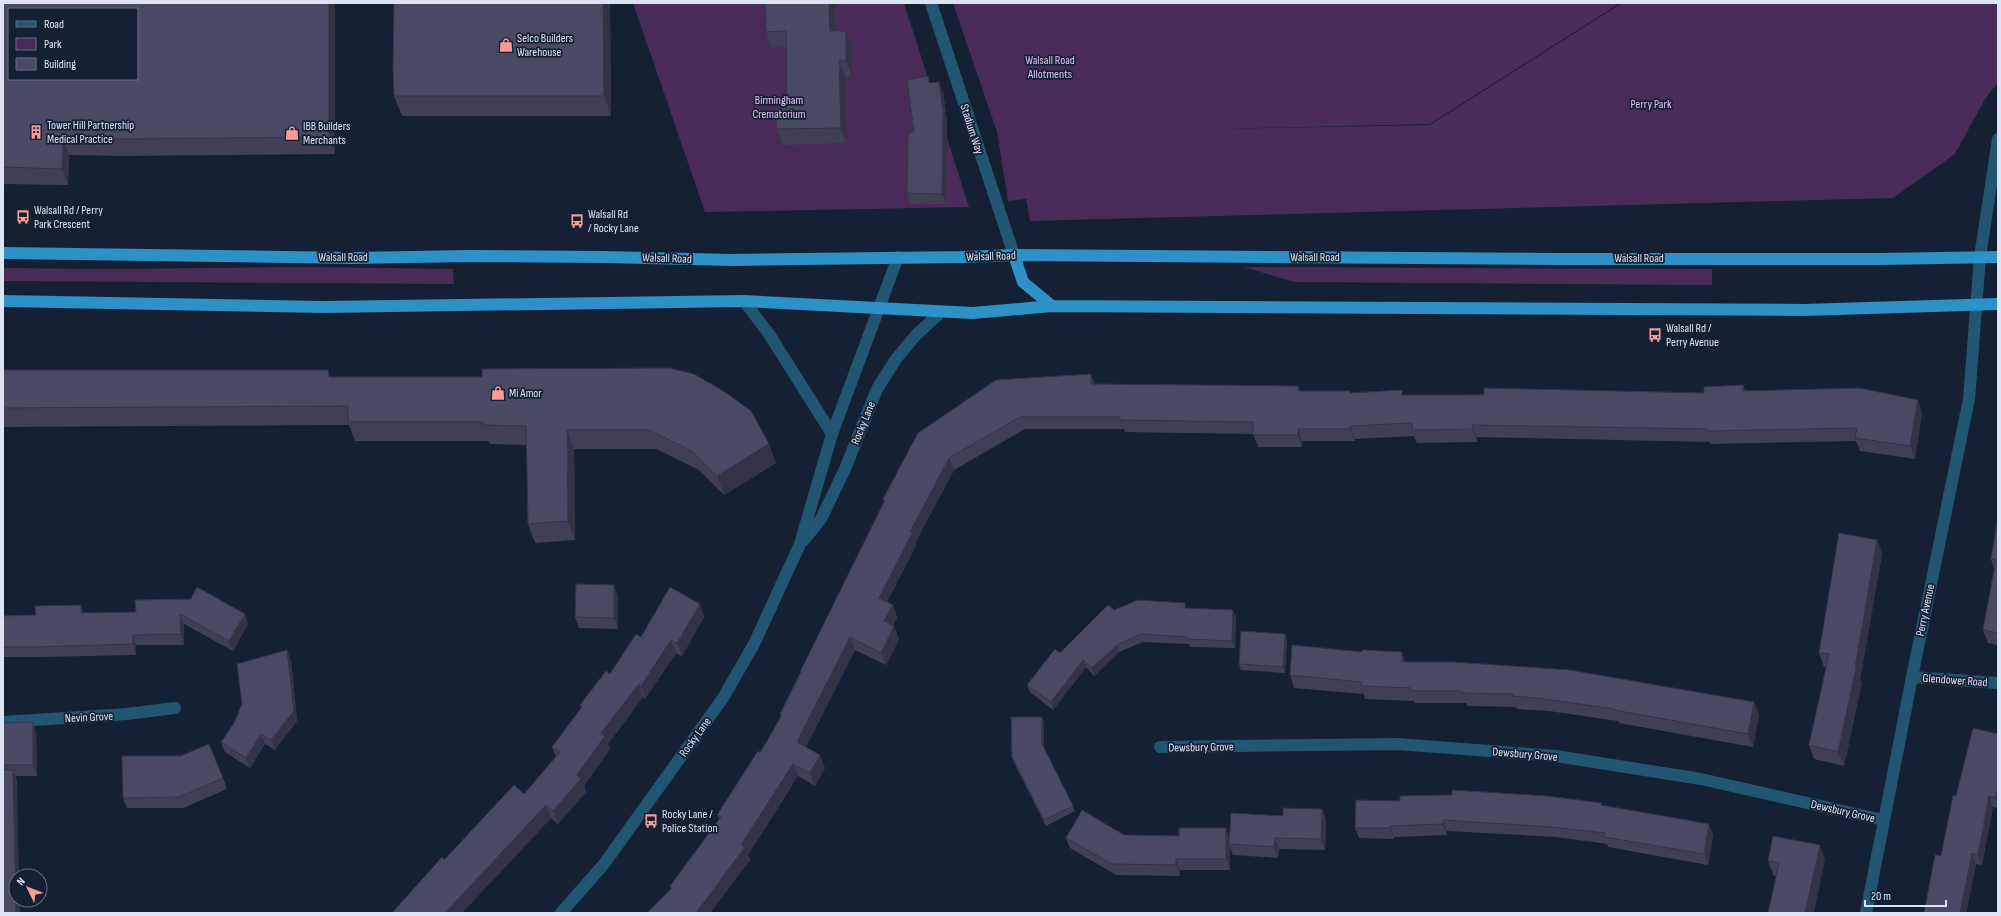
<svg xmlns="http://www.w3.org/2000/svg" width="2001" height="916" viewBox="0 0 2001 916" font-family="'Sofia Sans Condensed',sans-serif">
	<rect width="100%" height="100%" fill="#152035"/>
	<!-- green -->
	<path fill="#482b59" d="M633,3h271l65,204 -264,5z
		M953,3h667l-190,121 -219,5 219,-4 192,-122h376v79l-13,17 -30,55 -62,44 -863,23 -4,-22 -18,2 -11,-69z
		M302,267l151,2 1,15 -451,-3v-13l106,1z
		M1244,267l468,2v16l-418,-3z"/>
	<g fill="none" stroke-linecap="round" stroke-linejoin="round">
		<!-- minor -->
		<path stroke="#225572" stroke-width="12" d="M931,3l83,252
			M744,301l25,33 63,100
			M804,540l17,-21 24,-50 32,-80 19,-30 20,-24 25,-23
			M1912,677l86,6
			M3,722l124,-8 48,-6
			M1160,747l237,-3 159,12 145,23 182,41
			M561,913l43,-49 119,-166 31,-54 46,-100 32,-110 66,-177
			M1866,913l46,-236 57,-278 11,-142 18,-118"/>
		<!-- trunk -->
		<path stroke="#2d90c6" stroke-width="12" d="M3,253l351,5 113,-2 137,1 129,3 231,-3 50,-2 544,4h323l117,-2
			M1014,255l9,27 29,24
			M3,301l322,6 419,-6 229,12 79,-7 752,4 194,-6"/>
	</g>
	<!-- wall -->
	<path fill="#403f56" d="M3,3h332v151l-214,2 -52,-1 -1,30 -65,-1z
		M610,3l1,113h-209l-8,-20z
		M765,3l70,28h11l6,16v30l-7,-1 1,67 -64,2 -5,-16 10,-21 -1,-61 -15,1 -5,-16z
		M930,83l13,9 4,30 -1,82h-35l-4,-11 7,-61z
		M3,370l328,7h151l294,86 -52,32 -25,-25 -43,-21h-82l1,91 -40,3 -7,-19 -1,-79 -37,-1 -2,-3h-133l-6,-16 -346,2z
		M1095,384l203,2 2,5 51,2 52,2 301,-2 39,-8 2,5 177,22 -7,47 -55,-8 -4,-10 -146,3v-2l-233,-5v5l-60,1 -3,-7 -59,3v2h-53v6h-44l-5,-13 -128,-2 -1,-3h-99l-71,41 -39,73 1,2 -29,57 10,15 -4,9 6,13 -13,26 -31,-15 -49,97 19,21 -10,18 -17,-10 -50,79 2,5 -40,53h-63l24,-24 -1,-3 49,-67 -2,-4 43,-62 21,-36 -1,-3 20,-41v-1l84,-170 -1,-3 35,-66z
		M1998,518v127l-10,-2 -5,-13 11,-61 -3,-10z
		M1877,540l5,14 -22,126 2,2 -18,84 -30,-7 -5,-14 17,-78h-2l-5,-14z
		M618,595v34l-39,-1 -4,-11z
		M135,600l113,24 -15,27 -49,-27v21h-48v10l-97,2h-36v-41l133,-4z
		M700,604l4,13 -22,39 -6,-3 -31,46 -2,-2 -35,47 2,5 -26,37 2,6 -28,32 -7,-6 -89,95h-70l52,-53 80,-66 32,-37 -4,-10 29,-39 -1,-3 30,-31 31,-37z
		M1187,608l46,2 3,7 -1,31 -45,-1 -1,-3 -46,-2 -24,10 -25,24 -8,-9 -33,43 -23,-18 -3,-7 33,-32 54,-43z
		M1287,639l-2,34 -44,-3 -2,-6z
		M291,660l6,61 -22,29 -10,-6 -15,24 -25,-16 -4,-10z
		M1406,662l353,52 -6,33 -134,-24 -1,-2 -69,-10 -32,-2 -1,-2 -49,-1 -1,-3h-51l-1,-2 -49,-2 -1,-5 -70,-6 -4,-13z
		M1044,722v26l29,58 2,5 -29,15 -32,-63 -2,-6z
		M3,723l33,10 1,43h-22l2,5 -1,119h4v13h-17z
		M1998,734v74l-5,-1 -11,58 -6,-1 -10,49h-42l17,-57 15,-60z
		M223,778l4,11 -44,19h-56l-4,-10z
		M1602,805l111,30 -5,30 -100,-18 -1,-3 -51,-7 -109,-6v4l-53,2v2l-35,-1 -4,-10z
		M1322,809l4,11 -1,30 -46,-1 -1,9 -45,-3 -3,-8v23h-50v6l-64,-1 -46,-27 -4,-10 58,-3 106,2 53,-21z
		M1825,860l-49,16h-2l-6,-15z"/>
	<!-- shaded-wall -->
	<path fill="#343346" d="M329,3h6v151l-6,-17z
		M603,3h7l1,113 -7,-20z
		M829,3h6v44l-5,-16z
		M846,31l6,16v30l-6,-16z
		M839,61l6,15 1,67 -5,-15z
		M939,82l4,10 4,30 -1,82 -4,-10z
		M63,138l6,17 -1,30 -6,-16z
		M1091,374l5,13 -5,-3z
		M1918,400l4,12 -7,47 -5,-13z
		M1472,425l5,12v5l-4,-13z
		M1350,426l5,13v2l-5,-12z
		M1298,429l4,12v6l-4,-12z
		M567,430l7,19 1,91 -7,-19z
		M769,444l7,19 -52,32 -7,-19z
		M949,458l5,12 -39,73 1,2 -33,65 -4,-12 31,-66z
		M1877,540l5,14 -22,126 2,2 -18,84 -6,-14 17,-84z
		M614,585l4,10v34l-4,-11z
		M700,604l4,13 -22,39 -5,-13z
		M81,605l3,10 -3,-2z
		M893,605l4,12 -8,17 -5,-13z
		M1233,610l3,7 -1,31 -3,-7z
		M180,614l4,10v21l-3,-11z
		M245,614l3,10 -15,27 -4,-10z
		M894,626l5,13 -13,26 -5,-12z
		M1285,634l2,5 -2,34 -2,-6z
		M133,635l3,10v10l-3,-11z
		M850,637l5,13 -53,105 -5,-13z
		M671,640l5,13 -31,46 -4,-13z
		M1117,645l2,7 -25,24 -2,-8z
		M287,650l4,10 6,61 -22,29 -4,-10z
		M1402,652l4,12 -4,-2z
		M1083,660l3,7 -33,43 -2,-8z
		M639,684l4,13 -35,47 2,5 -26,37 2,6 -28,32 -5,-13 24,-36 24,-42z
		M1754,702l5,12 -6,33 -5,-13z
		M1042,717l2,5v27l-2,-5z
		M33,722l3,11 1,43 -4,-11z
		M261,734l4,10 -15,24 -4,-10z
		M820,755l5,13 -10,18 -5,-13z
		M793,764l5,12 -50,79 2,5 -40,53h-14z
		M13,770l4,11 2,95h-3v24h4v13h-4z
		M1998,787v18l-3,-7z
		M1989,796l4,11 -11,58 -4,-10z
		M546,805l5,13 -89,95h-17z
		M1322,809l4,11 -1,30 -4,-11z
		M1443,820l4,11v4l-4,-11z
		M1709,824l4,11 -5,30 -4,-11z
		M1390,826l4,11v2l-4,-11z
		M1226,828l4,11 -1,5 1,3v23l-4,-11z
		M1275,838l4,11 -1,9 -4,-11z
		M1820,845l5,15 -11,53h-9z
		M1972,853l4,11 -10,49h-6z
		M1176,859l4,11v6l-4,-11z"/>
	<!-- building -->
	<path fill="#4a4964" stroke="#343346" fill-rule="evenodd" d="M3,3h326v134l-215,2 -51,-1 -1,31 -59,-2zM9,9h128v70h-128z
		M394,3h209l1,93h-210l-1,-29z
		M765,3h64l1,28h16v30h-7l2,67 -64,1 -1,-21h11l-1,-77 -20,1z
		M928,76l1,7 10,-1 4,29 -1,83 -35,-1 1,-61h6l-7,-52z
		M669,368l25,6 31,18 26,19 18,33 -52,32 -25,-25 -43,-21h-82l1,91 -40,3 -2,-98 -43,-1v-3h-135v-16l-345,2v-38h325l1,7h153v-8z
		M1091,374v10l207,2v5h52v2l52,-3v5h82v-7l220,5v-6l39,-2v6l116,-3 59,12 -8,46 -55,-8 2,-10 -151,3v-2l-234,-4 1,4 -61,1v-7l-62,3v3h-52v6h-45v-13l-133,-2v-3h-100l-71,41 -39,74 2,1 -33,65 14,7 -9,16 10,5 -13,27 -31,-16 -53,105 23,13 -10,18 -17,-9 -52,81 4,2 -49,66h-49l25,-25 -2,-2 51,-69 -4,-2 41,-64 2,2 22,-38 -2,-1 21,-42h-1l85,-172 -2,-1 35,-66 78,-53z
		M1998,518v115l-15,-3 13,-70 -5,-1z
		M1839,533l38,7 -22,128h1l-18,84 -29,-7 20,-91 -10,-1z
		M576,584l38,1v33l-39,-1z
		M197,587l48,27 -16,27 -49,-27 1,20 -48,1v9l-98,3h-32v-31l33,-1 -1,-9 46,-1v8l55,-1 -1,-12 56,-1z
		M670,587l30,17 -23,39 -6,-3 -30,46 -2,-2 -38,49 4,3 -28,39 4,4 -28,32 -7,-6 -101,108h-53l50,-56 2,3 70,-75 10,9 36,-42 -8,-5 30,-40 -2,-2 26,-34 4,3 26,-40 5,3z
		M1138,600l47,3v5l48,2 -1,31 -45,-2v-2l-47,-3 -23,11 -25,23 -9,-8 -32,42 -24,-17 28,-36 5,4 48,-48 6,5z
		M1241,631l44,3 -2,33 -44,-3z
		M1292,645l70,7v-2l40,2v10h51l117,8 184,32 -6,32 -134,-24v-1l-69,-10 -33,-3 1,-2 -51,-1v-2h-51v-3l-50,-2v-4l-71,-7z
		M287,650l7,61 -23,29 -10,-6 -15,24 -25,-16 13,-19 8,-19 -5,-40z
		M1011,717h31v27l31,62 -29,14 -32,-63z
		M33,722v43h-30v-42z
		M1973,728l25,6v53l-3,11 -6,-2 -11,59 -6,-2 -12,60h-36l11,-58 6,1 12,-61 3,1z
		M209,744l14,34 -44,19 -56,1 -1,-42h59z
		M3,770h10l3,143h-13z
		M1452,790l95,6 55,7 -1,2 108,19 -5,30 -100,-17 1,-4 -53,-6 -109,-7v4l-53,2v2h-35l1,-28 44,1v-5l52,-1z
		M1283,808l39,1 -1,30 -46,-1 -1,9 -45,-3 2,-31 52,3z
		M1082,810l42,25 55,1v-8h47v31h-50v6l-64,-1 -46,-26z
		M1773,836l47,9 -15,68h-37l11,-50 -11,-2z"/>
	<!-- icons -->
	<defs>
		<symbol id="shop-bare" viewBox="-9 -9 18 18"><path d="M-5-2.5h2.3a2.7 3.5 0 0 1 5.4 0H5L5.5 6h-11ZM-1.5-2.5h3a1.5 2.3 0 0 0-3 0Z" fill="#f59c94" stroke="#152035" stroke-width="2.5" paint-order="stroke"/></symbol>
		<symbol id="building-bare" viewBox="-9 -9 18 18"><path d="M-4-6H4V6H1V3H-1V6H-4ZM-2.5-4.3h1.7v1.8h-1.7ZM.8-4.3h1.7v1.8H.8ZM-2.5-1h1.7V.8h-1.7ZM.8-1h1.7V.8H.8Z" fill="#f59c94" stroke="#152035" stroke-width="2.5" paint-order="stroke"/></symbol>
		<symbol id="bus-bare" viewBox="-9 -9 18 18"><path d="M-5-6H5V4H4V6H2V4H-2V6H-4V4H-5ZM-3.5-4V0h7V-4ZM-3.5 1.2v1.5H-2V1.2ZM2 1.2v1.5H3.5V1.2Z" fill="#f59c94" stroke="#152035" stroke-width="2.5" paint-order="stroke"/></symbol>
	</defs>
	<g fill-rule="evenodd">
		<use href="#shop-bare" x="496" y="35" width="20" height="20"/>
		<use href="#building-bare" x="26" y="122" width="20" height="20"/>
		<use href="#shop-bare" x="282" y="123" width="20" height="20"/>
		<use href="#bus-bare" x="13" y="207" width="20" height="20"/>
		<use href="#bus-bare" x="567" y="211" width="20" height="20"/>
		<use href="#bus-bare" x="1645" y="325" width="20" height="20"/>
		<use href="#shop-bare" x="488" y="383" width="20" height="20"/>
		<use href="#bus-bare" x="641" y="811" width="20" height="20"/>
	</g>
	<g text-anchor="middle" stroke-width="3.5" stroke-linejoin="round" paint-order="stroke">
		<!-- poi labels -->
		<g font-size="12" fill="#dce4f3" stroke="#152035" text-anchor="start">
			<text x="517" y="42">Selco Builders<tspan x="517" dy="14">Warehouse</tspan></text>
			<text x="47" y="129">Tower Hill Partnership<tspan x="47" dy="14">Medical Practice</tspan></text>
			<text x="303" y="130">IBB Builders<tspan x="303" dy="14">Merchants</tspan></text>
			<text x="34" y="214">Walsall Rd / Perry<tspan x="34" dy="14">Park Crescent</tspan></text>
			<text x="588" y="218">Walsall Rd<tspan x="588" dy="14">/ Rocky Lane</tspan></text>
			<text x="1666" y="332">Walsall Rd /<tspan x="1666" dy="14">Perry Avenue</tspan></text>
			<text x="509" y="397">Mi Amor</text>
			<text x="662" y="818">Rocky Lane /<tspan x="662" dy="14">Police Station</tspan></text>
		</g>
		<!-- park labels -->
		<g font-size="12" fill="#e0c1f6" stroke="#152035">
			<text x="1050" y="64">Walsall Road<tspan x="1050" dy="14">Allotments</tspan></text>
			<text x="779" y="104">Birmingham<tspan x="779" dy="14">Crematorium</tspan></text>
			<text x="1651" y="108">Perry Park</text>
		</g>
		<!-- street labels -->
		<g font-size="12" fill="#dce4f3" stroke="#152035">
			<text transform="translate(972 129) rotate(72)" y="4">Stadium Way</text>
			<text transform="translate(991 256) rotate(-2)" y="4">Walsall Road</text>
			<text x="343" y="261">Walsall Road</text>
			<text x="1315" y="261">Walsall Road</text>
			<text transform="translate(667 258) rotate(2)" y="4">Walsall Road</text>
			<text x="1639" y="262">Walsall Road</text>
			<text transform="translate(863 423) rotate(-68)" y="4">Rocky Lane</text>
			<text transform="translate(1925 610) rotate(-78)" y="4">Perry Avenue</text>
			<text transform="translate(1955 680) rotate(4)" y="4">Glendower Road</text>
			<text transform="translate(89 717) rotate(-3)" y="4">Nevin Grove</text>
			<text transform="translate(695 737) rotate(-54)" y="4">Rocky Lane</text>
			<text transform="translate(1201 747) rotate(-1)" y="4">Dewsbury Grove</text>
			<text transform="translate(1525 754) rotate(5)" y="4">Dewsbury Grove</text>
			<text transform="translate(1843 811) rotate(13)" y="4">Dewsbury Grove</text>
		</g>
	</g>
	<!-- border -->
	<rect width="2001" height="916" fill="none" stroke="#dce4f3" stroke-width="8"/>
	<!-- legend -->
	<rect x="8" y="8" width="130" height="72" fill="#152035" stroke="#656e81"/>
	<rect x="16" y="21" width="20" height="6" fill="#225572" stroke="#656e81"/>
	<text x="44" y="28" font-size="12" fill="#dce4f3">Road</text>
	<rect x="16" y="38" width="20" height="12" fill="#482b59" stroke="#656e81"/>
	<text x="44" y="48" font-size="12" fill="#dce4f3">Park</text>
	<rect x="16" y="58" width="20" height="12" fill="#4a4964" stroke="#656e81"/>
	<text x="44" y="68" font-size="12" fill="#dce4f3">Building</text>
	<!-- north arrow -->
	<g transform="translate(28 888) rotate(313)"><circle r="19" fill="#152035" stroke="#656e81"/>
	<path d="M0-3L7 15L0 10L-7 15Z" fill="#f59c94"/>
	<text y="-6" font-size="11" font-weight="bold" text-anchor="middle" fill="#dce4f3">N</text>
	</g>
	<!-- scale -->
	<path d="M1865 900v6h81v-6" fill="none" stroke="#dce4f3" stroke-width="2"/>
	<text x="1871" y="900" font-size="12" fill="#dce4f3" stroke="#152035" stroke-width="3" paint-order="stroke">20 m</text>
</svg>
